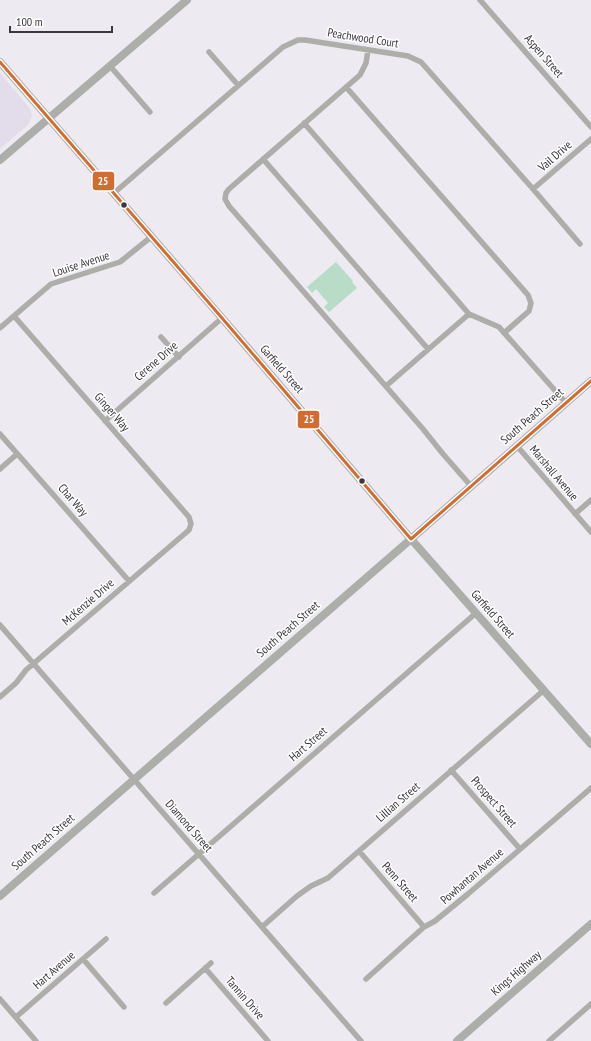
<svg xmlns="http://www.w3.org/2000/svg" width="591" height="1041" viewBox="0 0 591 1041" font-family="'PT Sans Narrow',sans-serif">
	<rect width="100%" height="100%" fill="#edeaf1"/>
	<!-- built -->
	<path fill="#e3ddeb" d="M0,73l28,33 3,5 1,5 -4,9 -28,24z"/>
	<!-- green -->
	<path fill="#b8dcc8" d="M336,262l17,19 -1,1 5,6 -28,24 -5,-5 4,-4 -12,-14 -4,4 -5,-6z"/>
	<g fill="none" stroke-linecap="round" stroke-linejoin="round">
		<!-- street -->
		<path stroke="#adaeaa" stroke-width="5.5" d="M480,0l111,127
			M368,50l-2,13 -6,12 -131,114 -3,4 -1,6 4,7 194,223 20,25 28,32
			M209,52l29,33
			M110,66l40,46
			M346,87l182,208 3,8 -2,8 -25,22
			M304,123l165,191 30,13 67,76
			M263,159l165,190
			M533,189l58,-50
			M114,193l169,-146 15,-7h7l103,16 13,6 112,127 47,55
			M0,328l51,-44 69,-22 31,-25
			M161,337l18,20
			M386,386l83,-72
			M105,421l117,-103
			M0,434l129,147
			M517,446l74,86
			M0,469l17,-15
			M575,514l16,-14
			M0,625l361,416
			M0,697l16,-14 10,-13 163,-140 2,-6 -2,-7 -175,-201
			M451,770l69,79
			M359,851l65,76
			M154,893l322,-280
			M263,926l34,-30 14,-10 17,-8 216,-188
			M83,959l41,48
			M205,968l63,73
			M366,979l58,-52 11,-6 33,-27 123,-106
			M0,999l36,42
			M166,1003l45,-40
			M16,1017l90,-78
			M549,1041l42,-37"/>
		<!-- secondary -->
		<path stroke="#acaeaa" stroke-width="8" d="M0,62l222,256 189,221 180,205
			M0,160l187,-160
			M0,896l411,-357 180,-158
			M457,1041l134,-117"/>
		<defs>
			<path id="bus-1" d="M0,62l222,256 189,221
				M411,539l180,-158"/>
		</defs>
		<!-- bus-1 casing -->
		<use href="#bus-1" stroke="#fff" stroke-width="6"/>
		<!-- bus-1 -->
		<use href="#bus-1" stroke="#d36c31" stroke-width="3"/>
	</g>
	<!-- markers -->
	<g fill="#3b383d" stroke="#fff" stroke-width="1.5">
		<circle cx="124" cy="205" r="3.5"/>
		<circle cx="362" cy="481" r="3.5"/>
	</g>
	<g text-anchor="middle" stroke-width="3" stroke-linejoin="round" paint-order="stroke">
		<!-- street labels -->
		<g font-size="12" fill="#3b383d" stroke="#fff">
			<text transform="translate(363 38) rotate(9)" y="4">Peachwood Court</text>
			<text transform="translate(544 56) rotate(49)" y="4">Aspen Street</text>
			<text transform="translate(555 156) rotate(-41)" y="4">Vail Drive</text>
			<text transform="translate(81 264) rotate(-18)" y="4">Louise Avenue</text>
			<text transform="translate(156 361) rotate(-41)" y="4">Cerene Drive</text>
			<text transform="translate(282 369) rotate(49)" y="4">Garfield Street</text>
			<text transform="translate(112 412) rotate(49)" y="4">Ginger Way</text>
			<text transform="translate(532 416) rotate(-41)" y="4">South Peach Street</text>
			<text transform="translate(554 473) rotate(50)" y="4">Marshall Avenue</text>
			<text transform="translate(73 500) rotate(49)" y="4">Char Way</text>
			<text transform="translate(88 602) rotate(-41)" y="4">McKenzie Drive</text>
			<text transform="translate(493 614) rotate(49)" y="4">Garfield Street</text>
			<text transform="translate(288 629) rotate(-41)" y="4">South Peach Street</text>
			<text transform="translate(308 744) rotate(-41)" y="4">Hart Street</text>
			<text transform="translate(398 802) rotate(-41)" y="4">Lillian Street</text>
			<text transform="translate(494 802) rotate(49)" y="4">Prospect Street</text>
			<text transform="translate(189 826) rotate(49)" y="4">Diamond Street</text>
			<text transform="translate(43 842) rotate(-41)" y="4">South Peach Street</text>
			<text transform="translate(472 876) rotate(-41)" y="4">Powhantan Avenue</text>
			<text transform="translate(400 882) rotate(49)" y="4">Penn Street</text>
			<text transform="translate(54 970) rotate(-41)" y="4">Hart Avenue</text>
			<text transform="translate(516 973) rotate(-41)" y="4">Kings Highway</text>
			<text transform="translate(245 998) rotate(49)" y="4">Tannin Drive</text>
		</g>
	</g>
	<g stroke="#fff" stroke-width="1.5">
		<rect x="92" y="171" width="23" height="20" rx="4" fill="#d36c31"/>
		<rect x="297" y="410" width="23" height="19" rx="4" fill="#d36c31"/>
	</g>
	<g font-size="11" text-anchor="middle" font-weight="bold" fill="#fff">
		<text x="103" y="185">25</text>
		<text x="309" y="423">25</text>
	</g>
	<!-- scale -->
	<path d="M10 26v6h102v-6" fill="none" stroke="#3b383d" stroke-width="2"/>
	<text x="16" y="26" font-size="12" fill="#3b383d" stroke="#ffffff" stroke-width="3" paint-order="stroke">100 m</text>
</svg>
